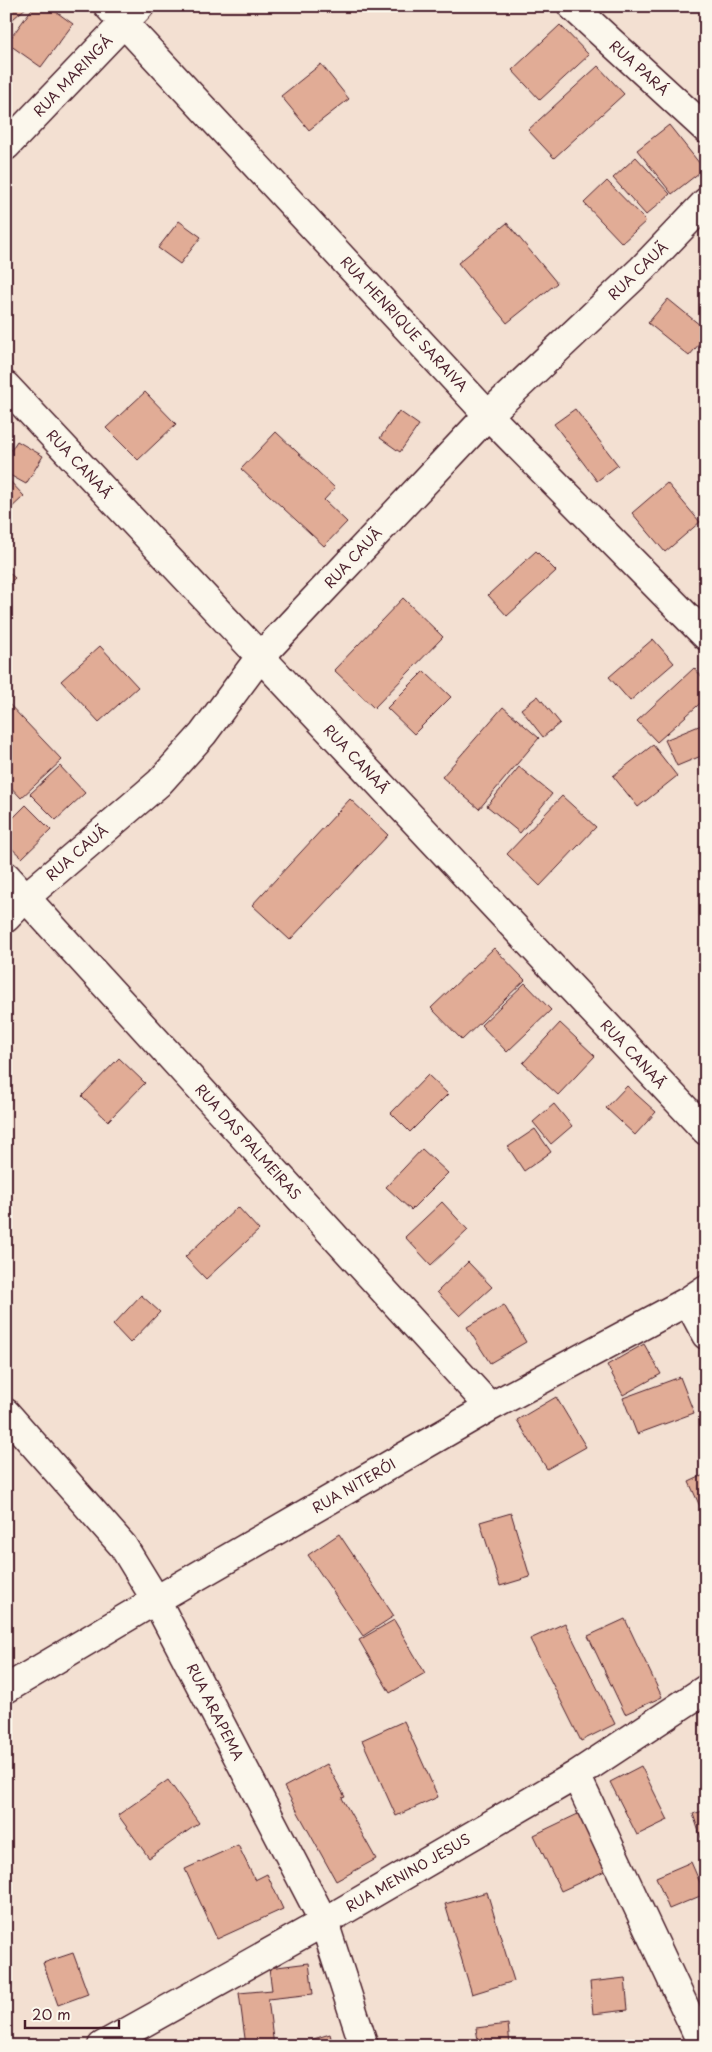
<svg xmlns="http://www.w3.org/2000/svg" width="712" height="2052" viewBox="0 0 712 2052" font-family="'Playpen Sans',sans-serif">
	<rect width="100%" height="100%" fill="#f3e0d2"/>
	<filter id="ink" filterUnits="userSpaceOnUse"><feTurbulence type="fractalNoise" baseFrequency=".02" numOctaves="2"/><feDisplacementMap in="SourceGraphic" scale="10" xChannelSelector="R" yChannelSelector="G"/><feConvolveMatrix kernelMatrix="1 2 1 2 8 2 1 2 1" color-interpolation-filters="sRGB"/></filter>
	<g filter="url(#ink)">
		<!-- building -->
		<path fill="#e1ac96" stroke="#4a1f2b" d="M6,6h22l-22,19z
			M34,6h14l25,18 -32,43 -34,-24z
			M416,6h12l-6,6z
			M560,25l29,30 -49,45 -28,-30z
			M321,64l28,35 -40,31 -28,-34z
			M598,66l26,28 -70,64 -26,-28z
			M669,125l35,44 -32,25 -35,-44z
			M636,157l34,37 -24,21 -33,-37z
			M607,181l39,40 -24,22 -38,-40z
			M179,221l22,16 -21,27 -22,-16z
			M507,223l50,60 -50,40 -49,-60z
			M668,299l38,31v6l-17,20 -41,-33z
			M145,392l31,32 -38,36 -32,-32z
			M575,409l43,56 -21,16 -43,-57z
			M399,411l20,14 -19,27 -20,-14z
			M276,432l59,56 -11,12 23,22 -23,24 -83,-77z
			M17,441l26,15 -17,28 -20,-11v-15z
			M6,477l18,19 -18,17z
			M667,483l33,39 -35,30 -33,-39z
			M536,551l20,20 -49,45 -19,-21z
			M6,570l9,8 -9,8z
			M403,598l40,39 -69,71 -40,-38z
			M653,639l21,24 -44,38 -21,-24z
			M100,646l38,41 -39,35 -38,-41z
			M694,668l12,13v17l-49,44 -20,-21z
			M424,671l27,26 -37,37 -27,-26z
			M538,696l22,27 -17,14 -22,-28z
			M6,701l56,59 -41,38 -15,-16z
			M503,707l36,31 -60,71 -37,-32z
			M706,723v31l-29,12 -12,-26z
			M653,745l24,31 -39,31 -25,-31z
			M60,766l25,27 -29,27 -26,-26z
			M519,767l33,27 -32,39 -33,-27z
			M562,796l34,31 -56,59 -33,-32z
			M350,799l38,36 -98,105 -38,-35z
			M26,805l25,25 -29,28 -16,-15v-18z
			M494,948l31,32 -63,60 -31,-32z
			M525,983l26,27 -44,42 -26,-27z
			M560,1023l35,33 -37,39 -35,-32z
			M119,1058l26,25 -37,38 -26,-25z
			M428,1075l20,19 -38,38 -19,-19z
			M627,1086l29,26 -21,23 -29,-27z
			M554,1104l18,22 -21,18 -18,-22z
			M535,1129l16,23 -27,19 -16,-24z
			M422,1149l26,24 -37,37 -25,-23z
			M442,1202l26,28 -37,35 -26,-28z
			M238,1207l21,23 -53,49 -21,-22z
			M468,1262l24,25 -32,29 -23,-24z
			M141,1295l19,17 -30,31 -17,-18z
			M504,1305l22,37 -36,21 -23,-36z
			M644,1344l17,30 -38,21 -16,-30z
			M680,1377l14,36 -57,21 -14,-36z
			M556,1397l30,50 -39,22 -30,-49z
			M706,1474v38l-3,1 -14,-31z
			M511,1513l19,64 -30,9 -20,-64z
			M339,1534l55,82 -31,20 -55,-81z
			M625,1619l37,78 -37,17 -37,-78z
			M394,1620l31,53 -35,20 -31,-53z
			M565,1623l50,101 -34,17 -51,-102z
			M404,1721l34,76 -42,19 -34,-76z
			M327,1764l18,33 -3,1 34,61 -40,22 -52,-94z
			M641,1766l27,54 -31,15 -27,-53z
			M168,1780l31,43 -50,35 -31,-43z
			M706,1810v36l-2,1 -11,-33z
			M580,1813l27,57 -46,21 -27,-56z
			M238,1845l17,35 12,-6 16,35 -66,30 -32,-70z
			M691,1862l14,32 -36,15 -13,-32z
			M487,1892l27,89 -42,13 -27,-90z
			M73,1953l15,41 -30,11 -15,-42z
			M309,1963l4,31 -45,5 6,47h-28l-7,-53 33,-3 -3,-22z
			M625,1978l3,32 -35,4 -3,-32z
			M508,2024l2,22h-31l-3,-18z
			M330,2034l3,12h-36v-2z"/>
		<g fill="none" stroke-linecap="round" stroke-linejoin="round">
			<defs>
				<path id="minor" d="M108,6l380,409 218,221
					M572,6l134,123
					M6,146l134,-140
					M6,386l700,745
					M6,876l484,531
					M6,918l20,-21 133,-114 44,-49 57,-77 228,-242 154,-146 64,-67
					M688,1301l18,34
					M6,1413l117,133 33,54 168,322 40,124
					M6,1689l150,-89 334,-193 198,-106 18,-12
					M576,1775l127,271
					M102,2046l222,-124 252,-147 130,-86"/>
			</defs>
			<!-- minor casing -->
			<use href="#minor" stroke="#4a1f2b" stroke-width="31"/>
			<!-- minor -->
			<use href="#minor" stroke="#fbf7ec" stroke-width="28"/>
		</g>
	</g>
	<g text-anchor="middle" stroke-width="4" stroke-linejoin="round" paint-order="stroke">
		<!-- street labels -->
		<g font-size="14" fill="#4a1f2b" stroke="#fbf7ec">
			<text transform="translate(639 68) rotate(42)" y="5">RUA PARÁ</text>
			<text transform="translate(73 76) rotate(-46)" y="5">RUA MARINGÁ</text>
			<text transform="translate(638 271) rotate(-44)" y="5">RUA CAUÃ</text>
			<text transform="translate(404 324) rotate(47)" y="5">RUA HENRIQUE SARAIVA</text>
			<text transform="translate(79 464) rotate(47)" y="5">RUA CANAÃ</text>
			<text transform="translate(353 558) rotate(-47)" y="5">RUA CAUÃ</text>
			<text transform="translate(356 759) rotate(47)" y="5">RUA CANAÃ</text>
			<text transform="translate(77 853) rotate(-41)" y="5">RUA CAUÃ</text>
			<text transform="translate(633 1054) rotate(47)" y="5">RUA CANAÃ</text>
			<text transform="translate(248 1142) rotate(48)" y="5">RUA DAS PALMEIRAS</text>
			<text transform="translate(354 1486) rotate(-30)" y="5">RUA NITERÓI</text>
			<text transform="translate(215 1712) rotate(63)" y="5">RUA ARAPEMA</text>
			<text transform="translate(408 1873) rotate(-30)" y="5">RUA MENINO JESUS</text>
		</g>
	</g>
	<!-- margin -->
	<rect width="712" height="2052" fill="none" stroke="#fbf7ec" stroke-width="25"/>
	<rect x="12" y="12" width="687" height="2027" fill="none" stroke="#4a1f2b" stroke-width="2" filter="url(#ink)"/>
	<!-- scale -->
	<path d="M25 2020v8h94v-8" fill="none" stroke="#4a1f2b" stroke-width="2.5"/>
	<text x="32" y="2020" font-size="15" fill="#4a1f2b" stroke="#fbf7ec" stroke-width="4" paint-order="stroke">20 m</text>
</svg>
